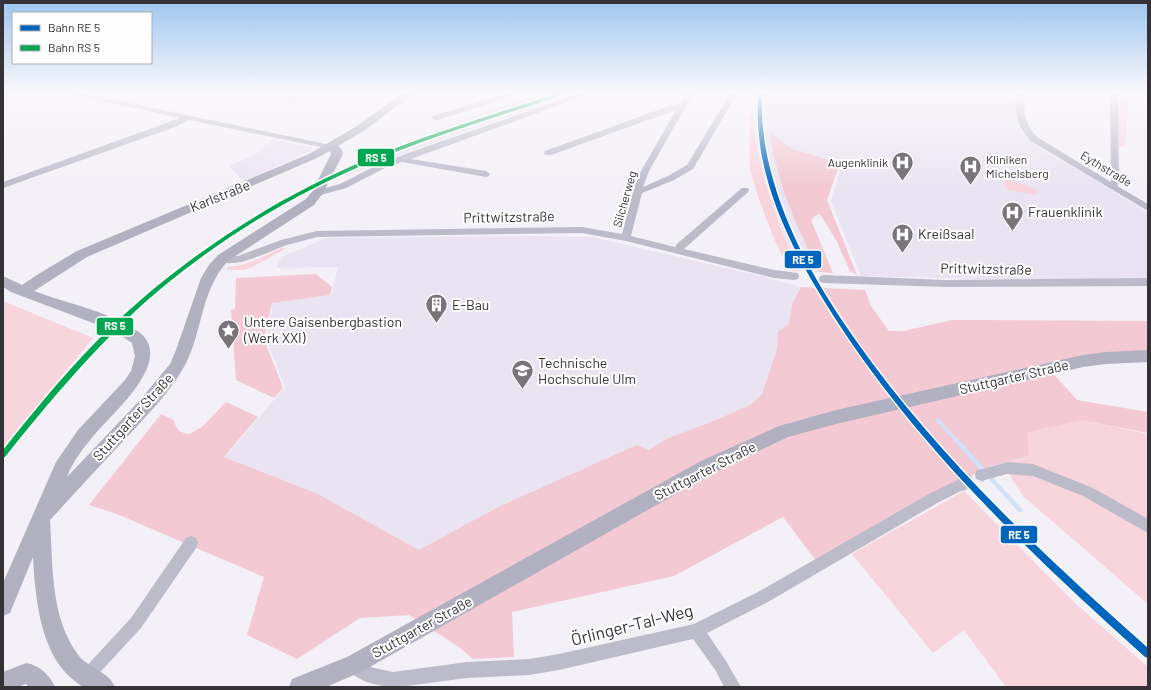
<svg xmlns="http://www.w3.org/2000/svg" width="1151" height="690" viewBox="0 0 1151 690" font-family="Barlow,sans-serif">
	<rect width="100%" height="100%" fill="#f4f0f7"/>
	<!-- built -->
	<path fill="#eae3f1" d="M541,92h38l-166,58 -70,27 15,-15 117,-46z
		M755,92h231l30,8 1,24 4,6 9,10 18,13 38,21 62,39v65l-83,3 -204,-5 -30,-75 11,-38 -52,-15 -20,-16 7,38 25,67 17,35 -19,-1 -12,-27 -19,-50 -10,-38 -5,-37z
		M272,139l41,9 -2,3 -68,30 -14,-15 26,-11z
		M542,236l50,1 173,40 36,10 -9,17 -3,20 -11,8 -1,17 -15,45 -12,11 -39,17 -45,17 -17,11 -151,57 -79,43 -103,-57 -91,-36 60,-70 -19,-48 7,-36 58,-8 7,-28 -62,1 5,-11 46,-19z"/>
	<!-- green -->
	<path fill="#f8d4dd" d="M187,92h120l-8,12z
		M1118,92h13l-2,8 -4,45 -6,3z
		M749,113h4c4,56 23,108 47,158h-10l-16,-32 -14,-37 -10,-32z
		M1007,178l29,11 2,3 -3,3 -27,-5 -3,-2v-9z
		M283,247l2,2 -33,18 -7,3h-19l2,-3c21,-2 37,-11 55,-20z
		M3,301l90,37 -90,109v-134l2,-2h-2z
		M1073,418l75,16v170l-125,-108 -37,-58z
		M964,491l112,113 72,63v20h-142l-42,-57 -31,23 -81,-99z"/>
	<!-- forest -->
	<path fill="#f3c9d3" d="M770,132l20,16 50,15 -13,37 30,75 -7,-4 -13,-29 -17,-28 -5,2 -4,4 22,53 -14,-1c-22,-45 -43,-90 -49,-140z
		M316,274l16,13 -2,8 -58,8 -8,36 19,49 -9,10 -38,-18 -5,-70 4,-1 1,-31z
		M801,287l64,3 6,16 18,25h15l48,-11 196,1v32l-98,17 27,30 71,12v21l-67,-13 -54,12 2,23 -40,12 -34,17 -138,78 -34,-45 -109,59 -162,36 2,45 -41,2 -14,-12 -50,-32 -49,3 -63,41 -50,-24 17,-58 -147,-63 -28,-9 72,-91 13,6c2,10 6,13 16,14l13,-8 23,-24 32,15 -34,40 92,36 103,57 79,-43 139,-62 12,5 17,-11 45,-17 39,-17 12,-11 15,-45 1,-17 11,-8 3,-20z"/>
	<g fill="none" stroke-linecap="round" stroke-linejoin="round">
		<!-- stream-far1 -->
		<path stroke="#d0e1f9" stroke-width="3.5" d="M938,420l19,21"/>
		<!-- stream -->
		<path stroke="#d0e1f9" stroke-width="4.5" d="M956,440l64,70"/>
		<!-- street-tunnel -->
		<path stroke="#cecad1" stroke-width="14" stroke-dasharray="14 7" stroke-linecap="butt" d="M960,485l21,-10"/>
		<!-- street -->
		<path fill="#bcbbca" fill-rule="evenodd" d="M60,92h16l255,53 4,2 -4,2 -142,-29 -14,7 -172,61v-6l177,-64z
			M511,92h13l-86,28h-3l-4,-2 1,-2z
			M583,92h12l-184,67 75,12 4,3 -1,2 -3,1 -84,-15 -17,6 -39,20 -29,8 -4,-3 1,-2 26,-7 39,-20 32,-12z
			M686,92h8l-45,79 -6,16 25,-11 19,-11 44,-73h7l-45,77 -19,11 -32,13 -11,43 44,11 3,-4 64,-55h6l1,2 -1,2 -64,57 90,21 24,3 1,3 -1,3 -4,1 -20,-2 -148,-37 -44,-8 -265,4c-10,3 -20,5 -30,8 -14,4 -58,29 -69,13l5,-3 15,1 43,-16 36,-9 265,-4 40,7 13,-49 6,-14 35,-61 -125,45h-6l-1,-2 1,-2 124,-45 10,-2z
			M1017,92h8c-2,19 -1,31 12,45l74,45 -1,-90h8l1,91 -2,3 31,18v7l-117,-70c-15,-17 -17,-27 -14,-49z
			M824,275l122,5 202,-2v8l-202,1 -122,-4 -4,-1 -1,-3 1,-3z
			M1007,462l26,2 60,24 55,31v14l-65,-37 -50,-20 -26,-2 -26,7 -5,-2 -1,-4 1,-4z
			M960,479l5,2 1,4 -1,4 -26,13 -171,100 -61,31 19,28 15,26h-17l-8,-16 -23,-32 -134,31 -30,5 -62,3 -68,9c-17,0 -45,-4 -53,-22l3,-5 5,-3 16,10 23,5 74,-10 62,-3 30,-5 135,-30 64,-32 171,-98z
			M191,536l5,2 2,5 -2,5 -55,80 -50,54 -5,3 -5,-3 -3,-5 3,-5 50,-54 55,-80z"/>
		<!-- secondary -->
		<path fill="#b2b1c2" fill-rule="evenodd" d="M404,92h12l-51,38 -27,16 4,4 1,4 -20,39 -9,12 -86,56c-29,30 -25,77 -47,111 -14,23 -34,43 -52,63 -27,28 -53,57 -79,85 3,45 0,98 29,136 10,12 30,16 36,31 -9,0 -22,2 -31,0 -4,-1 -9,-6 -13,-9 -31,-27 -36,-82 -38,-121l-23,56 -7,3v-33l53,-121 22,-32 47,-50 6,-9 4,-15 -3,-13 -18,-12 -103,-39 -8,-5v-11l19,9 18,-12 37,-22 232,-97 48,-28zM330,151l1,3 -19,38 -6,7 -88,56 -9,10 -8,13 -25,72 -6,14 -29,35 -74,78c6,-16 17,-30 28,-43 18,-21 84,-77 41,-104 -31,-20 -68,-26 -102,-39l53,-34 230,-99z
			M1148,350v12l-42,2 -23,3 -247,57 -48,13 -75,36 -352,199 -35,15h-37l3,-8 55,-22 354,-196 78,-35 57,-16 247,-55 23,-3z
			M26,663c13,2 24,12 29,24h-26l-3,-3 -8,3h-15v-15z"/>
		<defs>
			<path id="rail-1" d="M758,92h4c-1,28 2,54 9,80 16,62 50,119 86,170 82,116 186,213 291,306v10l-3,-1c-118,-106 -235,-217 -319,-353 -29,-46 -55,-97 -65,-152 -3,-20 -4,-39 -3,-60z"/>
			<path id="rail-2" d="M561,92h7c-22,10 -46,16 -69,24 -42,13 -85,28 -126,45 -91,37 -188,99 -257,169 -40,40 -76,83 -111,127l-2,1v-8c35,-44 70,-87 110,-125 74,-70 162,-127 255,-166 63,-26 128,-45 193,-67z"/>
		</defs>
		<!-- rail-1 casing -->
		<use href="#rail-1" stroke="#fefefe" stroke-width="3"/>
		<!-- rail-2 casing -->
		<use href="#rail-2" stroke="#fefefe" stroke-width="3"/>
		<!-- rail-1 -->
		<use href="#rail-1" fill="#0065bd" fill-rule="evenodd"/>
		<!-- rail-2 -->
		<use href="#rail-2" fill="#00a651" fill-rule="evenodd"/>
	</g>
	<!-- sky -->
	<linearGradient id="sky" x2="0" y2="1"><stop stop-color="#9ec6ef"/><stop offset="0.49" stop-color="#faf8fb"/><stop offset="1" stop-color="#faf8fb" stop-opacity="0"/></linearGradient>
	<rect width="1151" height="189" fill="url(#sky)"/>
	<!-- icons -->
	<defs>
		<symbol id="hospital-pin" viewBox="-11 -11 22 30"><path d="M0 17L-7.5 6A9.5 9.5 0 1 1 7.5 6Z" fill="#78747a" stroke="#fefefe"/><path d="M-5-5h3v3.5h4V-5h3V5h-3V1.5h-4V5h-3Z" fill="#fff"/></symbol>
		<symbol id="building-pin" viewBox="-11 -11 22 30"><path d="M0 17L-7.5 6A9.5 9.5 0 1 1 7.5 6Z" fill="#78747a" stroke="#fefefe"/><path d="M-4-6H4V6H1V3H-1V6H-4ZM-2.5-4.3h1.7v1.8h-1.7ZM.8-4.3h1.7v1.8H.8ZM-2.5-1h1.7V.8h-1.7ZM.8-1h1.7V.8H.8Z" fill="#fff"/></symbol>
		<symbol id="sight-pin" viewBox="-11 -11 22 30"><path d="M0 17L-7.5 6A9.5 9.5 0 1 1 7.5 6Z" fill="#78747a" stroke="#fefefe"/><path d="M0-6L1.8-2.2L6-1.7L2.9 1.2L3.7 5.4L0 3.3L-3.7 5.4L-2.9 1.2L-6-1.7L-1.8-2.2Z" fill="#fff"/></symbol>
		<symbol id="university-pin" viewBox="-11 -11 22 30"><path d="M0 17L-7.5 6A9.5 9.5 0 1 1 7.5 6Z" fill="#78747a" stroke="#fefefe"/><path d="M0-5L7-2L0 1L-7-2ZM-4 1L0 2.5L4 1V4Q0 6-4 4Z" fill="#fff"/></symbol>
	</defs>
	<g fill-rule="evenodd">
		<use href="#hospital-pin" x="890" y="150" width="25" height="34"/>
		<use href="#hospital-pin" x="958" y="154" width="25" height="34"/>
		<use href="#hospital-pin" x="1000" y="200" width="25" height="34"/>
		<use href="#hospital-pin" x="890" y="222" width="25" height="34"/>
		<use href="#building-pin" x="424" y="292" width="25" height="34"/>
		<use href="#sight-pin" x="216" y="318" width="25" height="34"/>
		<use href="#university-pin" x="510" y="358" width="25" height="34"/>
	</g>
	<g text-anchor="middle" stroke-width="4" stroke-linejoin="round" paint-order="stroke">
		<!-- far-poi labels -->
		<g font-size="12" fill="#353237" stroke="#fefefe" text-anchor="start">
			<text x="986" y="164">Kliniken<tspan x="986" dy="14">Michelsberg</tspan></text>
			<text x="888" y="167" text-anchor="end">Augenklinik</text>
		</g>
		<!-- far-street labels -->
		<g font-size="12" fill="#353237" stroke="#fefefe">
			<text transform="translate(1106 169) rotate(31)" y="4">Eythstraße</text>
			<text transform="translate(625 199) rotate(-74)" y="4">Silcherweg</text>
		</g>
		<!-- street labels -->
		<g font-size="14" fill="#353237" stroke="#fefefe">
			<text transform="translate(220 196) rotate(-22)" y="5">Karlstraße</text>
			<text transform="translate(509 217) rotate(-1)" y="5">Prittwitzstraße</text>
			<text transform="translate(986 269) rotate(1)" y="5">Prittwitzstraße</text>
			<text transform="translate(1014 377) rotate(-13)" y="5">Stuttgarter Straße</text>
			<text transform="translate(133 417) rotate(-48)" y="5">Stuttgarter Straße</text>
			<text transform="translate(705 471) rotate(-27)" y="5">Stuttgarter Straße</text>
			<text transform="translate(422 627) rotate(-29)" y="5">Stuttgarter Straße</text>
		</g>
		<!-- poi labels -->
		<g font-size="14" fill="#353237" stroke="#fefefe" text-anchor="start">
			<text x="1028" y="217">Frauenklinik</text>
			<text x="918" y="239">Kreißsaal</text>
			<text x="452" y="310">E-Bau</text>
			<text x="244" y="327">Untere Gaisenbergbastion<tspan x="244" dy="16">(Werk XXI)</tspan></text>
			<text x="538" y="368">Technische<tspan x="538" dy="16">Hochschule Ulm</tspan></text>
		</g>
		<!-- near-street labels -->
		<g font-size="17" fill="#353237" stroke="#fefefe">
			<text transform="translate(632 625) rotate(-14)" y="6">Örlinger-Tal-Weg</text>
		</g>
	</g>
	<g stroke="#fefefe" stroke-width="1.5">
		<rect x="357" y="148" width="38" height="19" rx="4" fill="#00a651"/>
		<rect x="784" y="250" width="38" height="19" rx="4" fill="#0065bd"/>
		<rect x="96" y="317" width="38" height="19" rx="4" fill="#00a651"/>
		<rect x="1000" y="525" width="38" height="19" rx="4" fill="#0065bd"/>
	</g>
	<g font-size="11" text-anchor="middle" font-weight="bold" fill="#fff">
		<text x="376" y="162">RS 5</text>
		<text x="803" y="264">RE 5</text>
		<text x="115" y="330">RS 5</text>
		<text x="1019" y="539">RE 5</text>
	</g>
	<!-- border -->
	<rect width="1151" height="690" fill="none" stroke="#353237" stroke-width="8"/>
	<!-- legend -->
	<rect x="12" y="12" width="140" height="52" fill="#fefefe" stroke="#aeacae"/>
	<rect x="20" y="25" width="20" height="6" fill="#0065bd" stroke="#aeacae"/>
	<text x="48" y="32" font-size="12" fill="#353237">Bahn RE 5</text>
	<rect x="20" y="45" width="20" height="6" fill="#00a651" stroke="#aeacae"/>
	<text x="48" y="52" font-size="12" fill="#353237">Bahn RS 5</text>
</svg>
